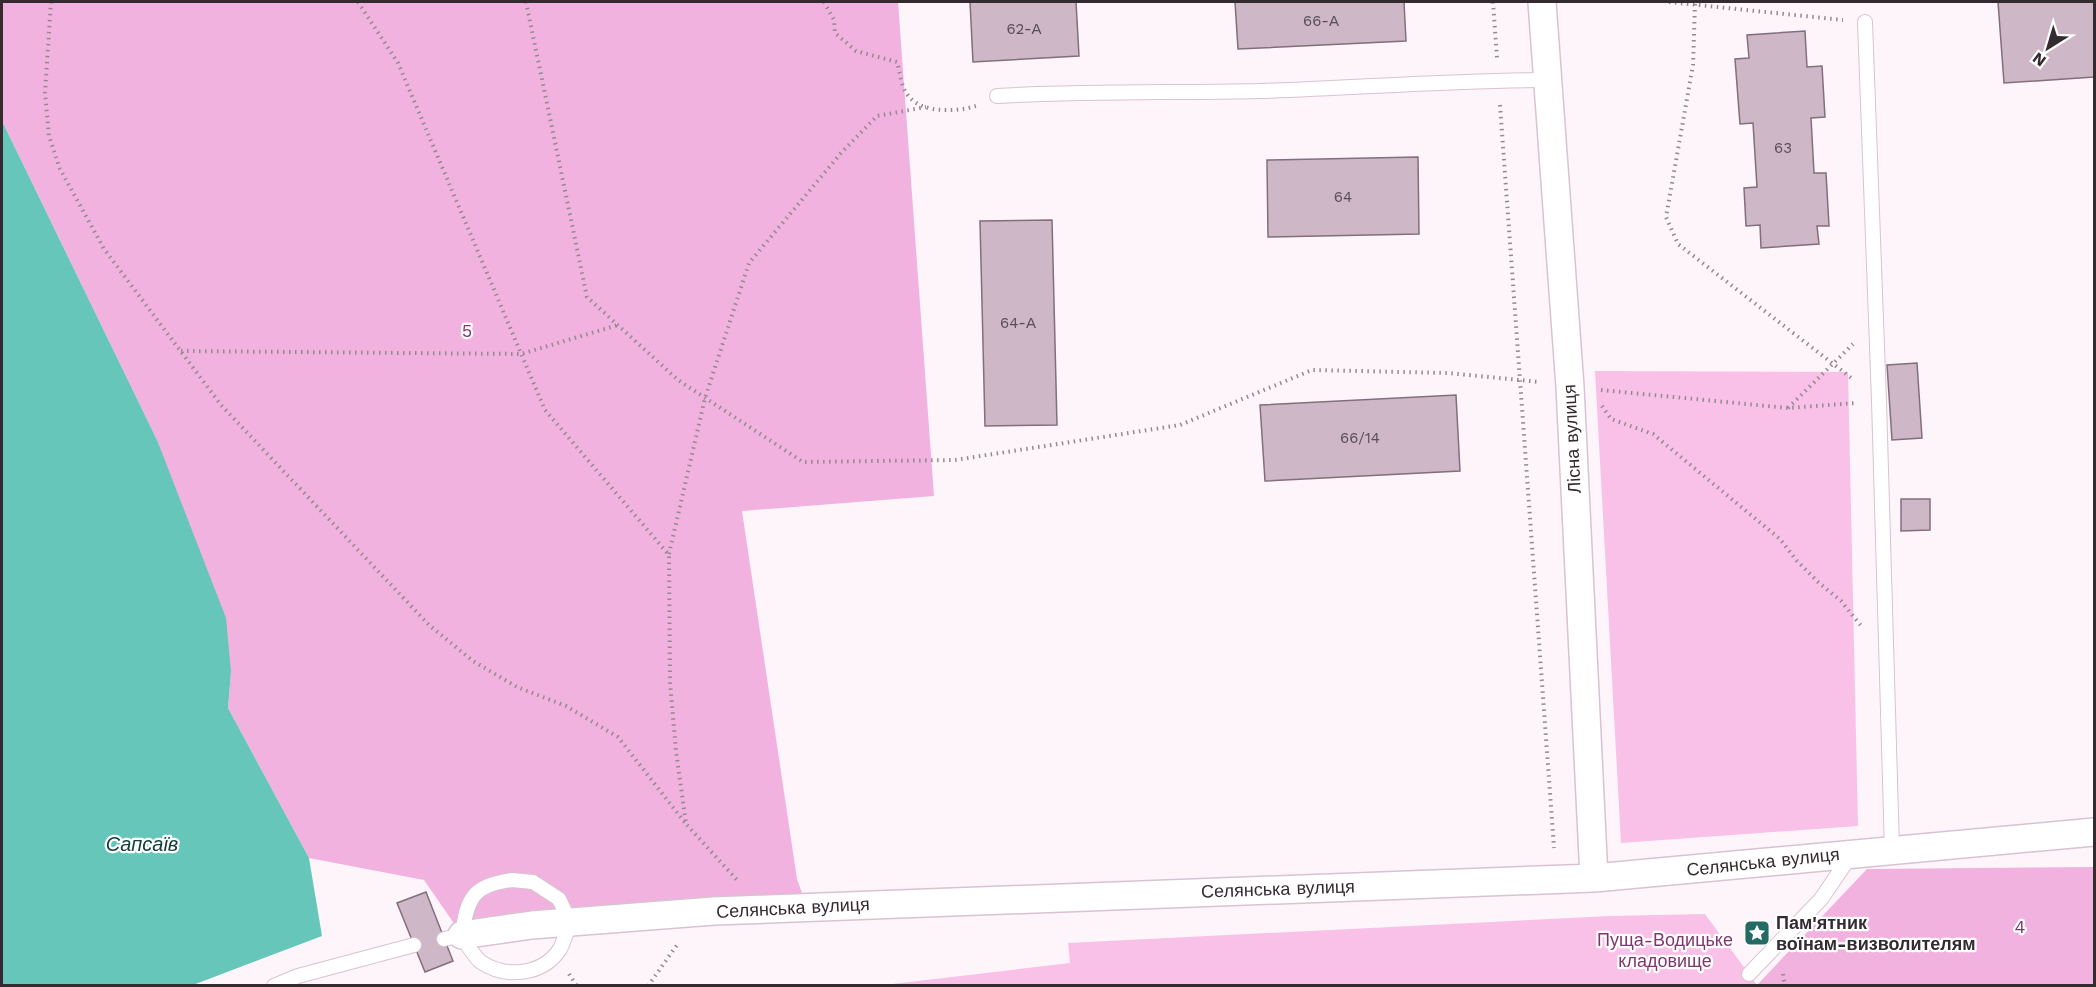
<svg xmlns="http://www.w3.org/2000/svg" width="2096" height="987" viewBox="0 0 2096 987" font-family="'Work Sans',sans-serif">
	<rect width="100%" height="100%" fill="#fef5fb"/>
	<!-- green -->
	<path fill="#fac1e8" d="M1595,371l253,1 10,454 -237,17z
		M1705,914l52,71 -882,1 195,-23 -2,-20 542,-27z"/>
	<!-- forest -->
	<path fill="#f2b2df" d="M2,2h896l36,494 -192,15 55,368 10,28 -345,28 -38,-55 -115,-22 -81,-150 3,-36 -74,-232 -155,-319z
		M2094,867v118h-337l110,-116z"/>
	<!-- water -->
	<path fill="#65c6b9" d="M2,121l155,319 69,178 5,54 -3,36 81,150 13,78 -129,49h-191z"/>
	<!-- building -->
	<path fill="#ceb7c6" stroke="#826e7c" stroke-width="1.5" d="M970,2h106l3,54 -106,6z
		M1235,2h169l2,39 -168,8z
		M1998,2h96v75l-90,6z
		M1805,31l2,36 15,-1 3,51 -14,1 3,55h12l3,53h-12l2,18 -58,4 -1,-23 -14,1 -2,-38 13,-1 -4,-64 -13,1 -5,-65 14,-1 -2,-23z
		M1418,157l1,77 -151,3 -1,-77z
		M1052,220l5,205 -72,1 -5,-205z
		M1917,363l5,75 -30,2 -5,-75z
		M1456,395l4,76 -195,10 -5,-76z
		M1901,499h29v31l-29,1z
		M426,892l27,69 -28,11 -28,-69z"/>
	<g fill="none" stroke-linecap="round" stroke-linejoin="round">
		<defs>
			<path id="service" d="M1865,22l14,379 13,448
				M997,96c88,-5 176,-3 264,-5 96,-3 191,-11 286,-11
				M512,880l21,2 26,17 11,23c-3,9 -6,19 -10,27 -17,26 -54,30 -79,13 -8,-6 -14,-18 -19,-27 5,-37 11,-50 50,-55z
				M444,939l18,-4
				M1749,974l72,-75 30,-44
				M274,986l24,-10 116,-31"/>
			<path id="minor" d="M1542,2l28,385 24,491
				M462,935l70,-10 182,-14 880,-33 500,-46"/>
		</defs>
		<!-- service casing -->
		<use href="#service" stroke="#d9c2d1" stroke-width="16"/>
		<!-- minor casing -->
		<use href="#minor" stroke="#d9c2d1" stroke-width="30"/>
		<!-- path -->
		<path stroke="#938a90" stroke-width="4" stroke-dasharray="1.5 4.5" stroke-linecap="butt" d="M51,2l-6,91 4,43 11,33 44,80 117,156 208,220 44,36 44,26 49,19 52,31 68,87
			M358,2l40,61 147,347 124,145 1,127 6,69 10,73 51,56
			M526,2l61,295 91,83 125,82 152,-2 225,-35 132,-55 136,3 92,9
			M824,2l10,18 1,13 21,18 41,11c3,10 4,24 10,32 13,20 49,18 69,12
			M1493,2l4,56
			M1669,2l174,18
			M1695,4l-2,61 -27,152 12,27 176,136
			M1500,105l54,743
			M181,351l340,3 97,-29
			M1601,390l187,18 68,-5
			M1602,406l9,13 42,15 127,105 17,22 21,21 23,19 21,26
			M1788,408l65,-64
			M669,554l36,-156 44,-135 92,-110 36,-37 49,-9
			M569,974l8,12
			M1783,974l2,12
			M648,986l29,-41"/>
		<!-- service -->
		<use href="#service" stroke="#fff" stroke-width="14"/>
		<!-- minor -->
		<use href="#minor" stroke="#fff" stroke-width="27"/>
	</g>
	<!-- icons -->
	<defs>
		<symbol id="sight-square" viewBox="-11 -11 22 22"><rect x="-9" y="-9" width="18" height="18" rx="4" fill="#236b63" stroke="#fff"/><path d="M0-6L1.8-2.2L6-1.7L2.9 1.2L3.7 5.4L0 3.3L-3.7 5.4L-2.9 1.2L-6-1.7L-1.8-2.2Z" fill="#fff"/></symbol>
	</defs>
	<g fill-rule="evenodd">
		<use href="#sight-square" x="1742" y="918" width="30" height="30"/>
	</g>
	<g text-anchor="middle" stroke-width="4.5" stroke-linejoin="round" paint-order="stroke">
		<!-- number labels -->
		<g font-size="15" fill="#5a4e56">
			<text x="1321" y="26">66-А</text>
			<text x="1024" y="34">62-А</text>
			<text x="1783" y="153">63</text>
			<text x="1343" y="202">64</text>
			<text x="1018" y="328">64-А</text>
			<text x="1360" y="443">66/14</text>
		</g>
		<!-- park labels -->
		<g font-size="18" fill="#7f366e" stroke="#fff">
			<text x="467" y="337">5</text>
			<text x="2020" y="933">4</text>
			<text x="1665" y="946">Пуща-Водицьке<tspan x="1665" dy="21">кладовище</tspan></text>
		</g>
		<!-- street labels -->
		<g font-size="18" fill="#342b31" stroke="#fff">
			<text transform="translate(1572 439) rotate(-93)" y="6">Лісна вулиця</text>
			<text transform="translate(1763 862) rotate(-6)" y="6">Селянська вулиця</text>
			<text transform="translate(1278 889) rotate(-2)" y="6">Селянська вулиця</text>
			<text transform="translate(793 908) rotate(-3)" y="6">Селянська вулиця</text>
		</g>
		<!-- poi labels -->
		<g font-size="18" font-weight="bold" fill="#342b31" stroke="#fff" text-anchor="start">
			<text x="1776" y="929">Пам'ятник<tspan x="1776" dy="21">воїнам-визволителям</tspan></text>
		</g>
		<!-- water labels -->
		<g font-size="20" font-style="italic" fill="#13403a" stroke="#fff">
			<text x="142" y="851">Сапсаїв</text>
		</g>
	</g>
	<!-- border -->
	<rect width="2096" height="987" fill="none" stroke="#342b31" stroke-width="6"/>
	<!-- north arrow -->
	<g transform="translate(2048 48) rotate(217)" stroke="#ffffff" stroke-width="4.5" paint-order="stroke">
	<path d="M0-4.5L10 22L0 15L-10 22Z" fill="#342b31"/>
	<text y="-9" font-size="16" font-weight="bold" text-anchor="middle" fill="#342b31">N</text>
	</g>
</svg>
